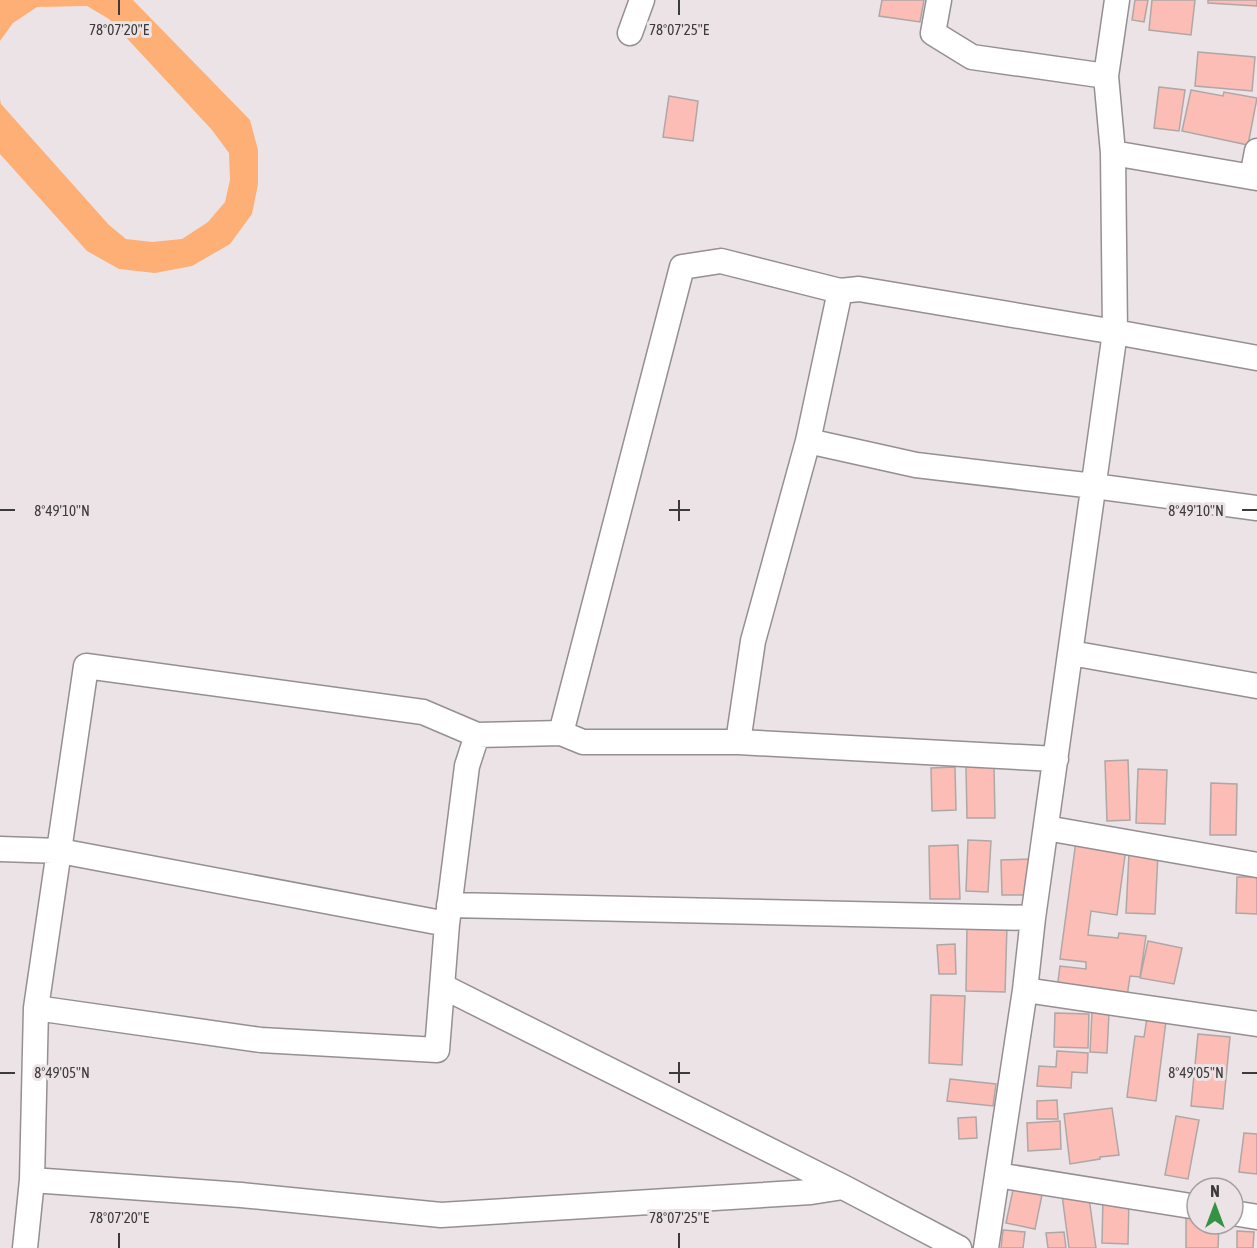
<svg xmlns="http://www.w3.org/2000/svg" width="1257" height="1248" viewBox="0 0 1257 1248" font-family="'Asap Condensed',sans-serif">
	<rect width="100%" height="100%" fill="#ebe3e5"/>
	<!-- green -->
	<path fill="#feaf75" d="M0,0h133l117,120 8,30v34l-6,30 -22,30 -38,22 -37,7 -36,-4 -32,-18 -87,-97v-55l1,5 108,121 17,14 26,3 30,-3 26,-17 17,-20 5,-22 -1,-27 -17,-23 -103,-111 -22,-13 -50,1 -24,16 -13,18z"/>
	<!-- building -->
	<path fill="#fbbdb6" stroke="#afa7a6" stroke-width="1.5" d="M882,0h42l-4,22 -41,-6z
		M1135,0h13l-4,22 -12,-2z
		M1152,0h43l-4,35 -42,-5z
		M1208,0h49v6l-49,-3z
		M1198,52l57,5 -3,34 -57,-5z
		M1159,87l26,3 -6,41 -25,-3z
		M1191,90l32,6 1,-4 33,6 -9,47 -66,-14z
		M669,96l29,5 -5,40 -30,-4z
		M1128,760l2,60 -23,1 -2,-60z
		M994,766l1,52h-28l-1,-51z
		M955,767l1,43 -24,1 -1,-43z
		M1138,769l29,1 -2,54 -29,-1z
		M1211,783l26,1 -1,51h-26z
		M968,840l23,1 -3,51 -22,-1z
		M1076,841l50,7 -9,67 -26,-4 -3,24 30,3 1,-5 27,3 -6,41 -10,-1 -3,21 -70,-8 3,-23 26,3v-7l-26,-3z
		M958,845l2,54h-30l-1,-53z
		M1129,853l29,1 -3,60 -29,-1z
		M1032,859v36h-30l-1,-35z
		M1237,877h20v37l-21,-1z
		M967,925l40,1 -2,66 -39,-1z
		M1148,941l34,7 -8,36 -34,-6z
		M955,944l1,30h-17l-2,-29z
		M931,995l34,1 -3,69 -33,-2z
		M1092,1012l17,1 -2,40 -17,-1z
		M1055,1013l34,1 -1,34 -34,-1z
		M1147,1018l19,3 -10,80 -29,-4 8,-61 9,1z
		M1198,1034l32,3 -7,72 -32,-3z
		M1057,1051l31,2 -1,20 -15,-1 -1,16 -34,-2 2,-20 17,1z
		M950,1079l46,5 -3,22 -46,-5z
		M1057,1100l1,19h-21v-18z
		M1112,1108l7,47 -19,2v2l-30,5 -6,-50z
		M1176,1116l23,4 -11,59 -23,-4z
		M976,1117l1,21 -18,1 -1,-21z
		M1060,1121l1,28 -33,2 -1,-28z
		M1244,1133l13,1v40l-18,-2z
		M1014,1185l29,5 -8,39 -29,-6z
		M1088,1191l8,57h-27l-7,-53z
		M1103,1197l26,1 -1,46 -26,-1z
		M1186,1215h11v9h22l-1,24h-32z
		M1003,1230l22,2 -2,16h-22z
		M1237,1231l17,1 -1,16h-16z
		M1064,1232l2,16h-18l-2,-15z"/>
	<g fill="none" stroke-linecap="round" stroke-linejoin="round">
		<defs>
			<path id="minor" d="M939,0l-6,33 39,24 134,19
				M630,33l12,-33
				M1113,153l144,25
				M1252,177l5,-26
				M808,441l108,24 178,21 163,22
				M1071,653l186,33
				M561,733l121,-466 39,-6 119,30 19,-2 256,43 142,26
				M738,742l15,-101 55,-200 32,-150
				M1046,828l211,37
				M0,849l60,2 387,73 20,-158 10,-31
				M449,905l584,13
				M442,986l401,201 116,61
				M1025,990l232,34
				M36,1008l50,-342 337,46 54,23 84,-2 22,9h155l318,17
				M997,1175l200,32
				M32,1180l209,15 200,20 370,-23 32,-5
				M1233,1213l24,4
				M25,1248l7,-68 4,-172 225,32 176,10 10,-126
				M986,1248l39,-258 8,-72 82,-586 -2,-179 -7,-77 11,-76"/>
		</defs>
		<!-- minor casing -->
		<use href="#minor" stroke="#968f91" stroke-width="27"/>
		<!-- minor -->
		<use href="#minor" stroke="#fff" stroke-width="24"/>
	</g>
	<!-- ticks -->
	<path fill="none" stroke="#3d3a3b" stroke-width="2" d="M119,0v15M679,0v15M679,500v21M0,510h15M669,510h21M1242,510h15M679,1062v21M0,1073h15M669,1073h21M1242,1073h15M119,1233v15M679,1233v15"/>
	<g font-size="15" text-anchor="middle" fill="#3d3a3b" stroke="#ebe3e5" stroke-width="6" stroke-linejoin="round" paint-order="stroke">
		<text x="119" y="35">78°07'20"E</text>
		<text x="679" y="35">78°07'25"E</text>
		<text x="62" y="516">8°49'10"N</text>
		<text x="1196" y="516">8°49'10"N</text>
		<text x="62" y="1078">8°49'05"N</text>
		<text x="1196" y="1078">8°49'05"N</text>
		<text x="119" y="1223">78°07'20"E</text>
		<text x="679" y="1223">78°07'25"E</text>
	</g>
	<!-- north arrow -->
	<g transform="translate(1215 1206)"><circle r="28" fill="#ebe3e5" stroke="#a59fa1" stroke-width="1.5"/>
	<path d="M0-4.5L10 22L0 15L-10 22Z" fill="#349244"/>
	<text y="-9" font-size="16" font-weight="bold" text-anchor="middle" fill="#3d3a3b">N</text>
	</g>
</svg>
